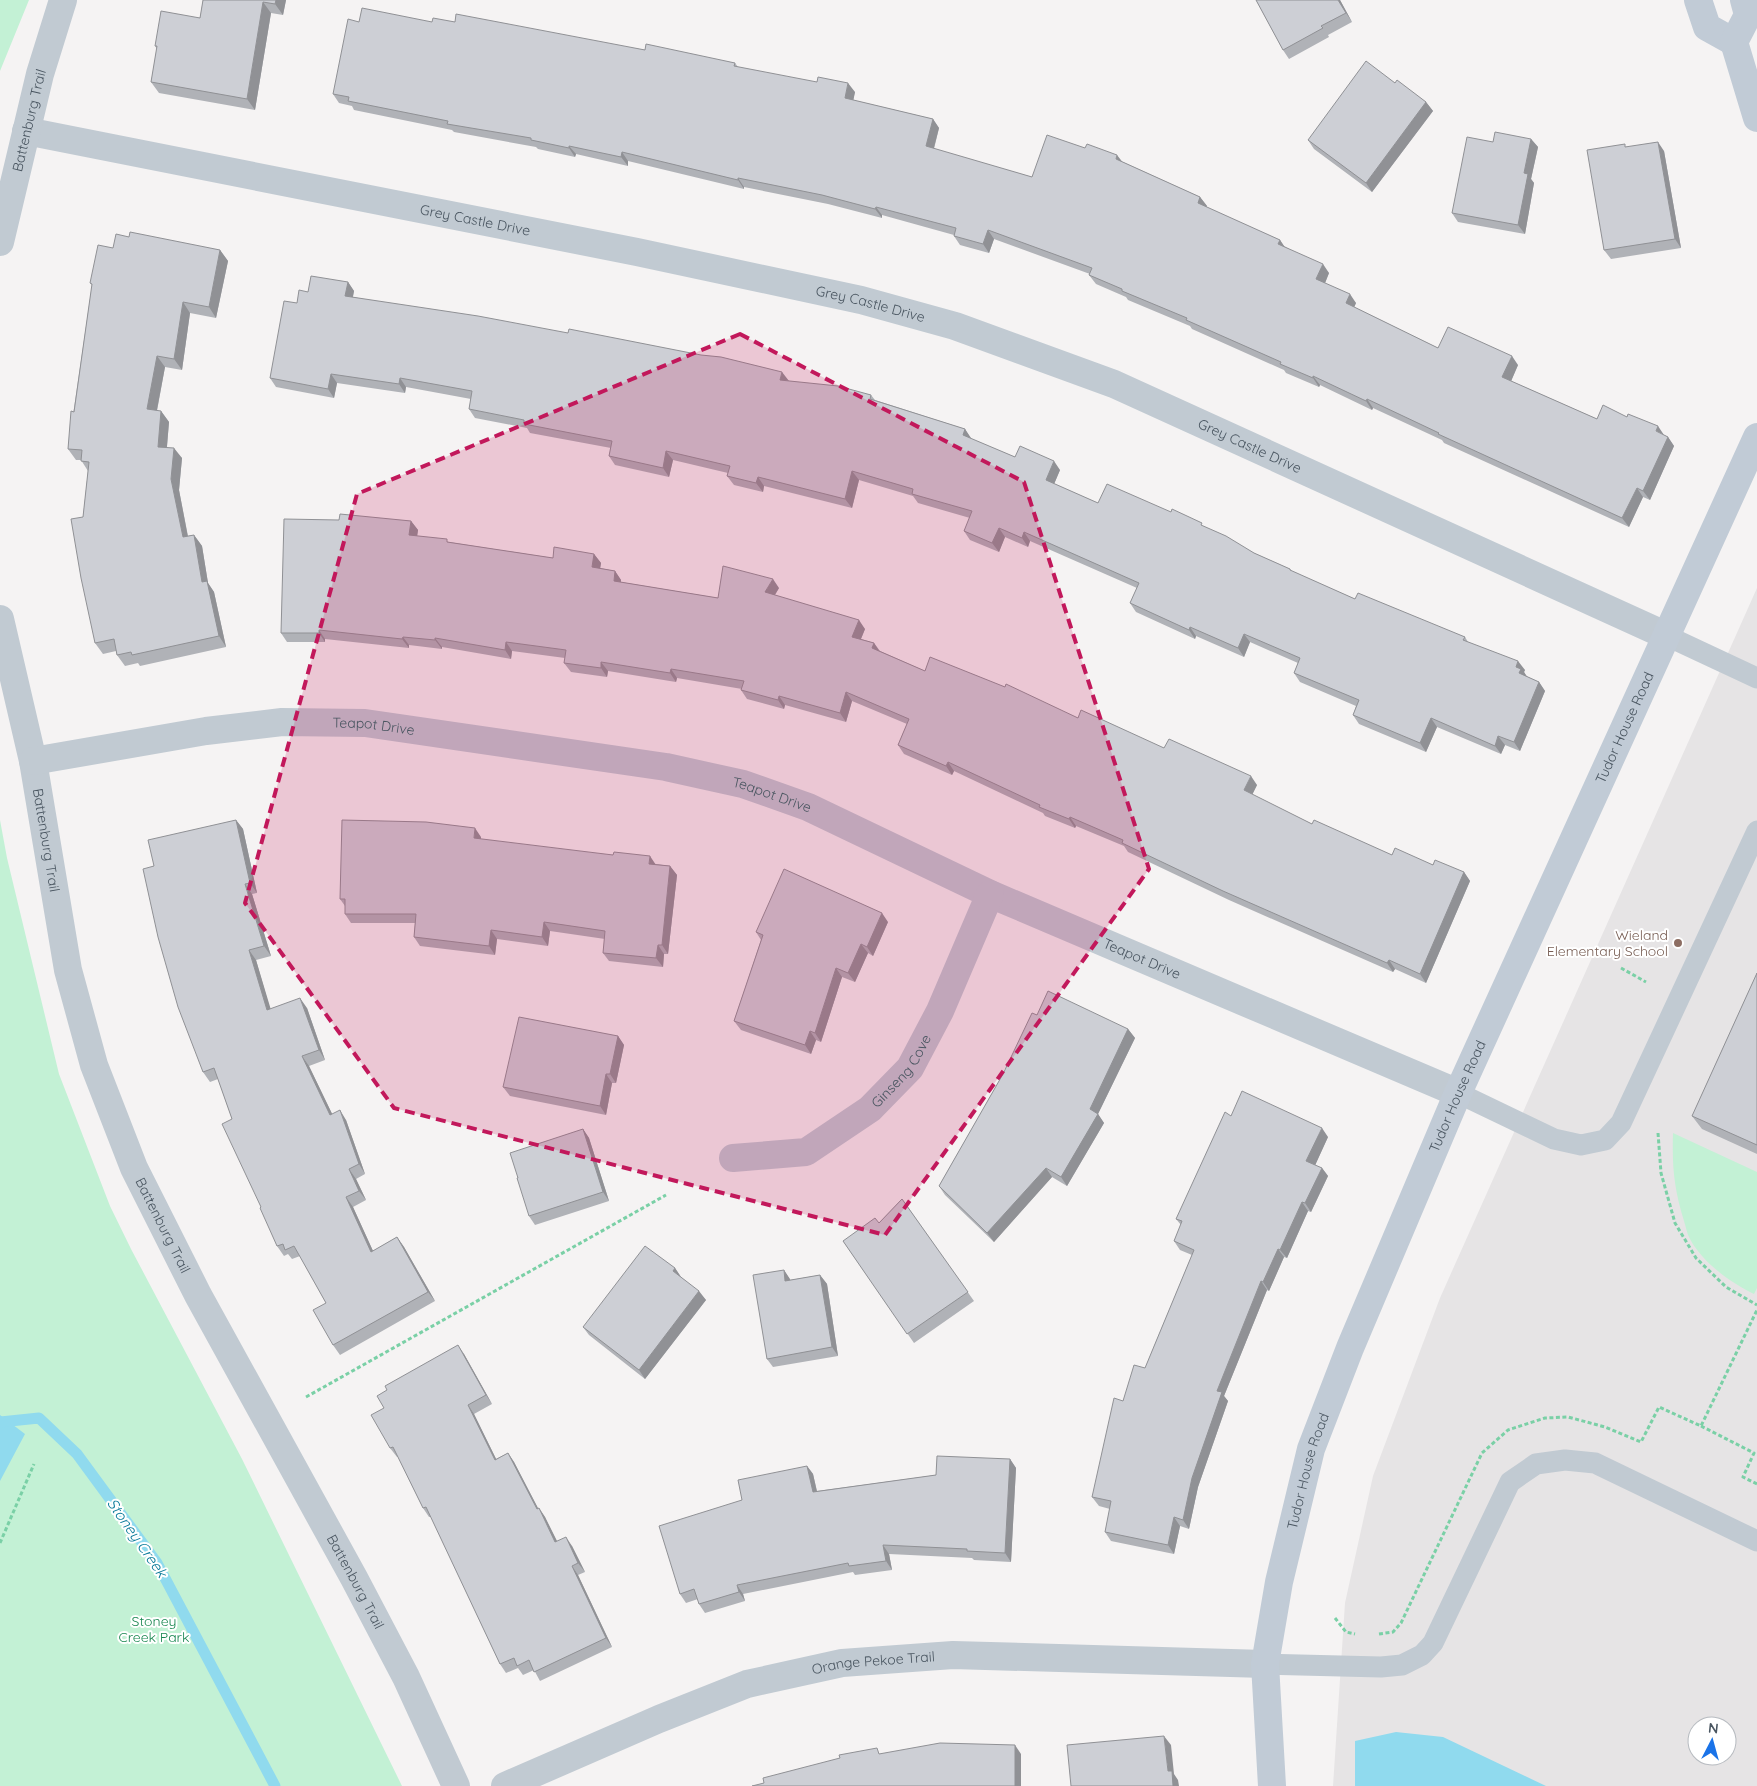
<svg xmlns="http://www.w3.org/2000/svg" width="1757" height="1786" viewBox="0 0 1757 1786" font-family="Quicksand,sans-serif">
	<rect width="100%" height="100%" fill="#f5f3f3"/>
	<!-- education -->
	<path fill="#e6e4e5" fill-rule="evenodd" d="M1757,588v1198h-424l12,-183 28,-127 67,-178zM1697,1726h30v30h-30z"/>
	<!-- green -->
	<path fill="#c3f1d5" d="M0,0h29l-29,71z
		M0,820l7,38 52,216 51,132 21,43 111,210 160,327h-402z
		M1673,1133l84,39v116l-3,6c-23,-11 -52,-32 -64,-55 -3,-5 -4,-12 -6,-18 -10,-33 -12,-53 -11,-88z"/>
	<!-- water -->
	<path fill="#90daee" d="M0,1415l25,19 -25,47z
		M1396,1732l47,5 103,49h-191v-45z"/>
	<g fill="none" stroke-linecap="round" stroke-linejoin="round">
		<!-- stream -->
		<path stroke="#90daee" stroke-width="11" d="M0,1422l39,-4 38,36 80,109 118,223"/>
		<!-- path -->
		<path stroke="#7ad0a6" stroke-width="3" stroke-dasharray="4 2.5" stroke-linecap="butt" d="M1621,968l25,14
			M1658,1133l3,40 14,50 21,35 30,29 31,18
			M306,1397l360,-202
			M1701,1426l53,27 -11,24 14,7
			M0,1543l34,-79
			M1335,1618l11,14 9,2
			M1379,1634l14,-2 8,-9 81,-170 26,-23 37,-12 23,-1 37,10 36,15 18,-35 42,19 56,-116"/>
		<!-- lane -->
		<path stroke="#c1cad2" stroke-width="21" d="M1665,635l92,43
			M1458,1093l96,46 27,6 24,-5 16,-17 136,-292
			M1265,1664l116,3 21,-2 20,-10 11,-12 77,-161 26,-18 29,-4 30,3 162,78"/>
		<!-- street -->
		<g stroke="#c1cad2" stroke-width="28">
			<path id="s1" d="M26,131l611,121 224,48 94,26 159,58 551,251"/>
			<path id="s2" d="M0,242l40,-168 23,-74"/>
			<path id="s3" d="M0,619l33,142 35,209 26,95 40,103 64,127 156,283 52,99 50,109"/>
			<path id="s4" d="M33,761l173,-30 76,-9 83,1 301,44 77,17 65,23 182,87 468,199"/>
			<path id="s5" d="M733,1158l73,-6 64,-43 40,-41 30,-57 50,-117"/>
			<path id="s6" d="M505,1786l154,-67 88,-35 95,-21 111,-8 312,9"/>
		</g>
		<!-- secondary -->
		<g stroke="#c1cbd6" stroke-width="28">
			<path d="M1698,0l9,27 27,15"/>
			<path d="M1744,0l4,15 -14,27 23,76"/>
			<path id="s7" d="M1272,1786l-7,-122 14,-82 32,-133 39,-101 108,-255 299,-656"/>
		</g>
	</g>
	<!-- wall -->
	<path fill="#b0b2b7" d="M203,0h83l-3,15 -12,-2 -16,97 -96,-17 -8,-11 6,-33 -2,-3 45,-28z
		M1256,0h84l12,22 -24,13 1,2 -40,22 -6,-9z
		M359,22h96l280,41 3,4 117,25 -2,8 80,19 6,9 -5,21 98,28 91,-15 77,35 7,9 -1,1 74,33 4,6 45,27 -4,10 31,20 -2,4 84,41 80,17 -7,16 86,38 67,16 4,2 6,9 -24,54 -7,-3 -14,30 -185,-84 -2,-3 -69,-32 -1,2 -52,-25 -1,2 -33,-14 -2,-3 -92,-41 -2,-3 -62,-26 -2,-3 -30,-13 -7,-9 1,-1 -96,-35 -5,14 -29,-8 -6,-9v-1l-72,-20v3l-54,-14 -84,-17v2l-116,-28v5l-52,-12 -1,3 -37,-8 -2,-2 -82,-15 -2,-2 -98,-20 -2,-4 -13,-3 -6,-9z
		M1395,83l31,19 7,9 -61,81 -58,-43 -6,-9z
		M1531,139l7,8 -7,32 3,4 -9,51 -67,-12 -6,-9 41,-71z
		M1627,147l37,4 17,97 -70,11 -7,-9z
		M129,237l91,13 8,11 -12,57 -26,-5 -8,57 -17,-3 -8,44h4l8,11 -2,25 15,11 -3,32 9,46 6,-1 8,11 6,37 6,9 12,55 -86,19 -2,-3 -13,3 -8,-11 -1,-4 -13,3 -8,-11 -12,-126 5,-46 -7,-11h-5l-8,-11 24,-164 -2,-2 23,-35z
		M348,282l6,9 -1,6 436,84 82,14 4,5 90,29 6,10 44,18 45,13 -6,14 44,19 73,9 34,15 49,26 36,16 3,3 62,27 110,38 3,5 57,28 -1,2 2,4 13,6 6,9 -25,60 -15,-6 -4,9 -64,-27 -11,25 -67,-28 -6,-9 3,-9 -56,-24 -6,-9 4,-10 -48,-21 -6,15 -48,-21 -1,3 -59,-27 -6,-9 7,-15 -107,-47 -2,6 -23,-10 -6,15 -29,-12 -6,-9 6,-13 -52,-15 -5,-7 -54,-16 -7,28 -88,-22 -1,6 -29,-7 -7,-9 1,-3 -55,-13 -4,17 -54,-12 -6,-9 2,-8 -81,-15 -3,-5 -52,-10 -6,-9 2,-10 -65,-12 -1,6 -68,-10 -3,15 -58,-11 -6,-9 27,-75 11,-11z
		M411,521l7,9 -1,6 32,6 104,16 41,-4 7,9 -1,5 15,3 6,9v2l97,16 61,-10 -4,7 90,34 -4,10 13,4 6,8 45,20 153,47 86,30 93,37 -5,10 60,29 80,31 72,17 6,9 -44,102 -31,-14 -2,3 -164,-72 -101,-48 -4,-6 -48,-20 -1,2 -30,-12 -2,-3 -89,-42 -2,4 -48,-21 -6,-9 9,-21 -55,-23 -6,21 -61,-17 -1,4 -37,-10 -6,-9 1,-1 -65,-11 -1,4 -68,-11 -1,6 -36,-5 -7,-9 1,-5 -53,-7 -1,8 -69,-12v2l-33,-4v3l-84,-9v3h-38l-6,-9z
		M236,820l7,9 14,64 -5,1 19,62 -15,4 14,49 37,-1 18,52 -16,6 23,48 14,6 19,54 -9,5 10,21 -13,7 20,44 24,-14 7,10 31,54 -95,54 -7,-10 -7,-42 -26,-47 -8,3 -4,-5 -4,2 -7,-10 -16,-39 -29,-88 -14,-40 -8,3 -7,-10 -49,-206z
		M481,837v2l189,27 7,9 -9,79h-4l-1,13 -54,-6 -6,-8 2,-14 -55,-8 -2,15 -51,-7 -2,16 -75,-9 -6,-9 1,-14h-64l-6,-9v-8l-5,-7z
		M888,922l-15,34 -5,-3 -13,29 -13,-5 -21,65 -5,-2 -5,14 -70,-24 -7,-9 27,-81 -5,-8z
		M1757,973v181l-55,-25 -10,-13z
		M1037,1015l91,14 7,9 -37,76 6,9 -37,63 -15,-9 -58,65 -49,-47 -6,-9z
		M618,1036l6,9 -8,38h-4l-6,32 -96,-19 -7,-9z
		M1231,1116l97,21 -13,28 7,3 6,8 -17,36 -3,-1 -21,47 -3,-1 -15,34 -2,-1 -43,106 4,5 -30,86 -9,42 -9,-3 -6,28 -63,-13 -6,-9 5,-23 -11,-3 -7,-9 31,-96 22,-33 47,-113 -12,-5 -6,-9 7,-16 -5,-6z
		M583,1129l6,9 20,63 -74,24 -6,-9z
		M902,1199l72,102 -60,42 -71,-102 36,-18z
		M675,1268l6,9 25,23 -61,79 -56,-44 -6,-8z
		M784,1270l6,10 30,-5 7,9 11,72 -65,11 -6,-8z
		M464,1354l28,50 -18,10 22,45 12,-6 6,9 24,46h1l6,9 12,25 15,4 13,26 -7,3 34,72 -72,34 -6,-11 -11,5 -5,-7 -12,5 -6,-9 -69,-147h-2l-6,-9 -25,-51h-1l-7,-9 -6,-40z
		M1010,1459l6,9 -5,94 -37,-2 -2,-2 -83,-4 3,16 -37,5 -2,-3 -110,22 2,7 -40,12 -6,-9 -1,-5 -12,4 -6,-9 62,-94 65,-34 6,8 4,17 119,-16z"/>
	<!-- shaded-wall -->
	<path fill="#909195" d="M276,0h10l-3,15 -8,-11z
		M1338,0h2l12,22 -6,-9z
		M263,2l8,11 -16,97 -8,-11z
		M848,83l7,9 -3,15 -7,-9z
		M1426,102l7,9 -61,81 -6,-9z
		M933,119l6,9 -7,27 -6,-9z
		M1531,139l7,8 -7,32 3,4 -9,51 -7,-9 6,-52z
		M1658,142l6,9 17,97 -6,-9z
		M569,146l7,8 -1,3 -6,-9z
		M622,152l6,9v5l-7,-9z
		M1117,155l7,9 -8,-5z
		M738,178l6,9v2l-6,-9z
		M1200,197l7,9 -3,6 -6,-9z
		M876,207l6,8v3l-7,-9z
		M988,230l6,9 -5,14 -6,-9z
		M1280,240l6,9 -8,-5z
		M220,250l8,11 -12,57 -7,-11z
		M1323,264l6,9 -6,15 -7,-9z
		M348,282l6,9 -3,14 -6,-9z
		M1350,294l6,9 -4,9 -6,-9z
		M183,302l7,11 -8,57 -8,-11z
		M157,356l8,11 -10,53 -8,-11z
		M1512,356l6,9 -9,21 -7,-9z
		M782,372l7,9 -9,-1z
		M331,374l6,9 -3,15 -6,-9z
		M1313,376l7,9 -1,2 -6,-9z
		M400,378l6,9 -1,6 -6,-9z
		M1367,399l6,9 -1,2 -6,-9z
		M161,411l8,11 -3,35 -8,-10z
		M1658,426l6,9 -8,-4z
		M965,429l6,9 -2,6 -6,-9z
		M1668,437l6,9 -24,54 -7,-9z
		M174,448l8,10 -3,32 11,58 -7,-11 -12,-58z
		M666,451l7,9 -4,17 -6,-9z
		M1054,461l6,9 -8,19 -6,-9z
		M852,471l7,9 -7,28 -7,-9z
		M758,477l6,9 -1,6 -7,-9z
		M1637,488l6,9 -14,30 -7,-9z
		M411,521l7,9 -2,14 -7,-9z
		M999,528l6,9 -6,15 -7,-9z
		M1024,532l6,9 -2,6 -6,-9z
		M194,535l8,11 6,37 6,9 12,55 -7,-11 -17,-54z
		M594,554l7,9 -2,13 -7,-9z
		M615,571l6,9 -1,10 -6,-9z
		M773,579l6,9 -8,13 -6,-9z
		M859,620l6,9 -7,17 -6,-9z
		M1190,627l6,9 -1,3 -6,-9z
		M319,630l6,9v3l-6,-9z
		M1244,634l6,8 -6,15 -6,-9z
		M403,637l6,8v3l-7,-9z
		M435,638l7,9v2l-7,-9z
		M506,642l6,9 -1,8 -6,-9z
		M874,643l6,9 -8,-4z
		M1518,661l7,9 -1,2 4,6 -3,4 -9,-15z
		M601,662l7,9 -1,6 -6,-9z
		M671,669l6,9 -1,4 -6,-9z
		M1539,682l6,9 -25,60 -6,-9z
		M846,692l6,9 -6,21 -6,-9z
		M779,696l6,9 -1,4 -6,-9z
		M1431,718l6,9 -11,25 -6,-9z
		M1498,736l7,9 -4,9 -6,-8z
		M948,762l6,9 -2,4 -6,-9z
		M1251,776l6,9 -7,14 -6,-9z
		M1070,817l6,9 -1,2 -6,-9z
		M236,820l7,9 14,64 -7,-10z
		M475,828l6,9 -1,10 -6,-9z
		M650,856l6,9 -7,-1z
		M670,866l7,9 -9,79 -6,-9z
		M1464,872l6,9 -44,102 -6,-9z
		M245,884l7,10 19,62 -7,-10z
		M882,913l6,9 -15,34 -6,-9z
		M544,922l6,9 -2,15 -6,-9z
		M491,930l6,9 -2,16 -6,-9z
		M861,944l7,9 -13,29 -7,-9z
		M658,945l6,9 -1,13 -7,-9z
		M249,950l7,10 18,60 -7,-10z
		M1389,960l6,9 -2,3 -6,-9z
		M836,968l6,9 -21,65 -6,-9z
		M300,998l7,10 18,52 -6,-10z
		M1128,1029l7,9 -37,76 6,9 -37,63 -6,-9 29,-68z
		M810,1031l6,9 -5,14 -6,-9z
		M618,1036l6,9 -8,38 -6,-9z
		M302,1056l7,10 28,58 -7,-9z
		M606,1074l6,9 -6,32 -6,-9z
		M340,1110l6,10 19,54 -6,-10z
		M1322,1128l6,9 -15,33 -7,-9z
		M583,1129l6,9 20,63 -6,-9z
		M1046,1168l6,9 -58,65 -7,-9z
		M1322,1168l6,8 -17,36 -6,-9z
		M349,1169l7,10 10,21 -7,-9z
		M346,1197l7,10 25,55 -7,-10z
		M1302,1202l6,9 -21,47 -7,-8z
		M397,1237l7,10 31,54 -7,-9z
		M1278,1249l6,8 -15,34 -6,-9z
		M675,1268l6,9 -8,-6z
		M784,1270l6,9 2,11 -7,-9z
		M820,1275l7,9 11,72 -6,-9z
		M1261,1281l6,9 -43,106 4,5 -30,86 -9,42 -6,-9 9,-42 25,-87z
		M699,1291l7,9 -61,79 -6,-9z
		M458,1345l6,9 28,50 -6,-9z
		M468,1405l6,9 27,55 -6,-9z
		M508,1453l6,9 29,56 -6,-9z
		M1010,1459l6,9 -5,94 -6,-9z
		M807,1466l6,8 6,27 -6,-9z
		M539,1508l6,9 17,34 -7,-9z
		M1174,1517l6,9 -6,28 -6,-9z
		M566,1537l6,9 13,26 -7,-9z
		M883,1545l6,9 3,16 -6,-9z
		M572,1566l6,9 34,72 -6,-9z
		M737,1585l6,9 2,7 -6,-9z
		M1164,1736l7,9 3,29 4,6 1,6h-6l-5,-15z
		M1015,1745l6,9v32h-6z"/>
	<!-- building -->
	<path fill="#cdcfd5" stroke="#909195" d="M203,0h73l-1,4 -12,-2 -16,97 -96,-17 6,-36h-2l6,-35 39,7z
		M1256,0h82l8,13 -25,13 2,2 -40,22z
		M362,8l70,14 1,-4 22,4 1,-8 189,36 1,-6 89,19 -1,3 83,16 1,-5 30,6 -3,15 88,21 -7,27 106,31 15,-42 38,13 2,-4 30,11 -1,4 84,38 -2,6 82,37 -2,4 45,20 -7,15 34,15 -4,9 92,45 10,-21 64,29 -10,21 95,42 6,-14 24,12 1,-3 30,12 -2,5 12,6 -25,54 -6,-3 -15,30 -184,-84 1,-1 -72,-34 -1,2 -53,-25v2l-33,-14 1,-2 -95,-42 1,-2 -65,-27v-2l-33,-14 3,-7 -104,-38 -5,14 -29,-8 2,-8 -80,-21 -1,2 -53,-14 -84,-17v2l-116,-28 -1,5 -52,-11v2l-38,-8v-2l-84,-14 1,-3 -100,-20 1,-4 -16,-3 15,-75 11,3z
		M1366,61l29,22 2,-3 29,22 -60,81 -58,-43z
		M1495,132l36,7 -7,34 4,1 -10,51 -66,-12 15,-76 26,5z
		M1658,142l17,97 -71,11 -17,-100 38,-6v3z
		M130,232l90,18 -11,57 -26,-5 -9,57 -17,-3 -10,53 14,2 -3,36 16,1 -3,31 12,58 11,-2 8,47 5,-1 12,55 -87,19 -1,-3 -14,3 -3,-16 -19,4 -14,-65 -10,-59 12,-2 6,-55 -8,-1 1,-11 -14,-1 3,-38 3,1 18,-128 -2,-1 8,-38 15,3 3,-14 13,3z
		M311,276l37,6 -3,14 133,20 90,17 1,-4 132,26 20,2 61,15 -2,8 58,6 33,9 -1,4 95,30 -2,6 52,22 5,-11 34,15 -8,19 52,23 9,-19 64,28 1,-3 30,14 -1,2 25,11 28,17 36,16v1l65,29 3,-6 107,44 -2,3 55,21 -2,6 5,2 -2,4 20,9 -25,60 -16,-6 -3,10 -64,-28 -11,25 -67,-28 6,-15 -65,-27 6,-15 -56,-24 -6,14 -48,-21 -1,3 -59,-27 9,-20 -115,-51 -2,6 -23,-10 -7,15 -28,-12 8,-20 -60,-17 1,-5 -61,-18 -7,28 -87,-22 -2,6 -29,-7 3,-10 -64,-15 -3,17 -54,-12 3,-15 -88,-17v-4l-55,-11 3,-18 -72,-13 -1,6 -68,-10 -3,15 -58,-11 14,-77 13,2 2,-13 9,2z
		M340,514l71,7 -2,14 38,4v3l106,16 1,-11 40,7 -2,13 23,4 -1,10 104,17 5,-32 50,13 -8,13 94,28 -7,17 22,6 -2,5 53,23 5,-14 75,30 1,-3 72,34 3,-8 83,38 5,-9 82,37 -7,14 68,34 2,-4 78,35 3,-7 38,17 2,-5 29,12 -44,102 -31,-14 -2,3 -164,-72 -101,-48 1,-3 -53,-23 -1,2 -30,-12 1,-2 -92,-43 -2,4 -48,-21 11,-26 -63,-27 -6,21 -61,-17 -1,4 -37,-10 3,-9 -73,-12 -1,4 -69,-11v6l-37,-5 2,-13 -60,-8 -1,8 -70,-12v2l-32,-3 -1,2 -83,-9v3h-38l3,-114 55,1z
		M236,820l14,63 -5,1 19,62 -15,4 18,60 33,-12 19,52 -17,6 28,59 10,-5 19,54 -10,5 10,22 -13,6 25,55 26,-15 31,55 -95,53 -20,-35 13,-7 -32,-57 -9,4 -2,-6 -6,2 -17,-38 1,-1 -39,-83 10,-5 -18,-51 -11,4 -25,-65 -20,-70 -15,-68 11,-3 -6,-26z
		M342,820l84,2 49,6 -1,10 139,17 1,-3 36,4 -1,8 21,2 -8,79h-4l-2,13 -53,-5 2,-22 -61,-9 -2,15 -51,-7 -2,16 -75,-9 2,-23h-71v-15h-5z
		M784,869l98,44 -15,34 -6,-3 -13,29 -12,-5 -21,65 -5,-2 -5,14 -71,-24 29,-86 -7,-3z
		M1757,973v172l-65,-29z
		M1048,991l80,38 -38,80 8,5 -37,63 -15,-9 -59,65 -48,-47 64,-112 29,-61 5,2z
		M519,1017l99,19 -8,38h-4l-6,32 -97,-19z
		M1242,1091l80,37 -16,33 16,7 -17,35 -3,-1 -22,48 -2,-1 -15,33 -2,-1 -44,110 5,1 -30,86 -9,42 -9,-3 -6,28 -63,-13 6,-31 -19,-4 22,-99 9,3 11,-36 11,3 49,-118 -20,-9 8,-20 -6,-2 49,-107 6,4z
		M583,1129l20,63 -74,24 -12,-38h1l-8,-25z
		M902,1199l66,93 -61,42 -64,-93 32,-23 4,5z
		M645,1246l30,22 -2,3 26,20 -60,79 -56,-43z
		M784,1270l1,11 35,-6 12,72 -65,12 -14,-84z
		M458,1345l28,50 -18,10 27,55 13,-7 29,56 2,-1 16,34 11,-5 12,26 -6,3 34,72 -72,34 -5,-12 -12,6 -3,-8 -14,6 -74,-157 -3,1 -30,-61 -3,1 -19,-33 13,-7 -7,-12 10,-6 -2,-4z
		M937,1456l73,3 -5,94 -38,-2v-2l-84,-4 3,16 -37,5 -1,-3 -111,22 2,7 -40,12 -5,-15 -14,5 -21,-68 83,-26 -4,-20 69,-14 6,26 123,-17z
		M1164,1736l4,35h4l1,15h-102l-4,-41z
		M940,1743l75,2v41h-263l12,-3 -1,-5 77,-20 -1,-3 38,-7 2,6z"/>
	<!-- marked area -->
	<path fill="#c2185b" fill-opacity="0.2" stroke="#c2185b" stroke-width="4" stroke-dasharray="10 6" stroke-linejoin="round" d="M740,334l284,148 125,387 -264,366 -491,-127 -149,-205 112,-409z"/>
	<!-- markers -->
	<circle fill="#8d6e63" stroke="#fff" stroke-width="2" cx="1678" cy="943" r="5"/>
	<g text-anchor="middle" stroke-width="4" stroke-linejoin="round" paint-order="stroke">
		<!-- street labels -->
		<g font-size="14" fill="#4a5661" stroke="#fff">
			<text dy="5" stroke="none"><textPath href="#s2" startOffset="125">Battenburg Trail</textPath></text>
			<text dy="5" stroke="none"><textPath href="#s1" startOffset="458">Grey Castle Drive</textPath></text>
			<text dy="5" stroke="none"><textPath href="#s1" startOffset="862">Grey Castle Drive</textPath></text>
			<text dy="5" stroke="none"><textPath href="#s1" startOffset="1268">Grey Castle Drive</textPath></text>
			<text dy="5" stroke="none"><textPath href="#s4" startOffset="344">Teapot Drive</textPath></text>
			<text dy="5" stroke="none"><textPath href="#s7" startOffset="1129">Tudor House Road</textPath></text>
			<text dy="5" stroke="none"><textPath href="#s4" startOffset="749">Teapot Drive</textPath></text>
			<text dy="5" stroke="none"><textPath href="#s3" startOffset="226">Battenburg Trail</textPath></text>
			<text dy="5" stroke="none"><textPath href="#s4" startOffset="1154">Teapot Drive</textPath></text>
			<text dy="5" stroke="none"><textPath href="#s5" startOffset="200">Ginseng Cove</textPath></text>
			<text dy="5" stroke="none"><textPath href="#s7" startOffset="724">Tudor House Road</textPath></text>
			<text dy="5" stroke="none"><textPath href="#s3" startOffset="631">Battenburg Trail</textPath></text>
			<text dy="5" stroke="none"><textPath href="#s7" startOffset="320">Tudor House Road</textPath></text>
			<text dy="5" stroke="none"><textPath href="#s3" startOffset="1036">Battenburg Trail</textPath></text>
			<text dy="5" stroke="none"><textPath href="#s6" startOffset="391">Orange Pekoe Trail</textPath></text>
		</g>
		<!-- education labels -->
		<g font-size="14" fill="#785e54" stroke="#fff" text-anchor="end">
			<text x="1668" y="940">Wieland<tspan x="1668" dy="16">Elementary School</tspan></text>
		</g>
		<!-- park labels -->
		<g font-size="14" fill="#17864f" stroke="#fff">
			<text x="154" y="1626">Stoney<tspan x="154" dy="16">Creek Park</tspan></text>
		</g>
		<!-- water labels -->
		<g font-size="15" font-style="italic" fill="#0c7c9b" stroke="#fff">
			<text transform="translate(137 1538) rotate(55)" y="5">Stoney Creek</text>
		</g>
	</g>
	<!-- north arrow -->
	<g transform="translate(1712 1741) rotate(6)"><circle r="24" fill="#ffffff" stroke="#b7bbc0"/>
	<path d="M0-4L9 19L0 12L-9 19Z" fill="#1a73e8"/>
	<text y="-8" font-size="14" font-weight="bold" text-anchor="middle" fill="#4a5661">N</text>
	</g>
</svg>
